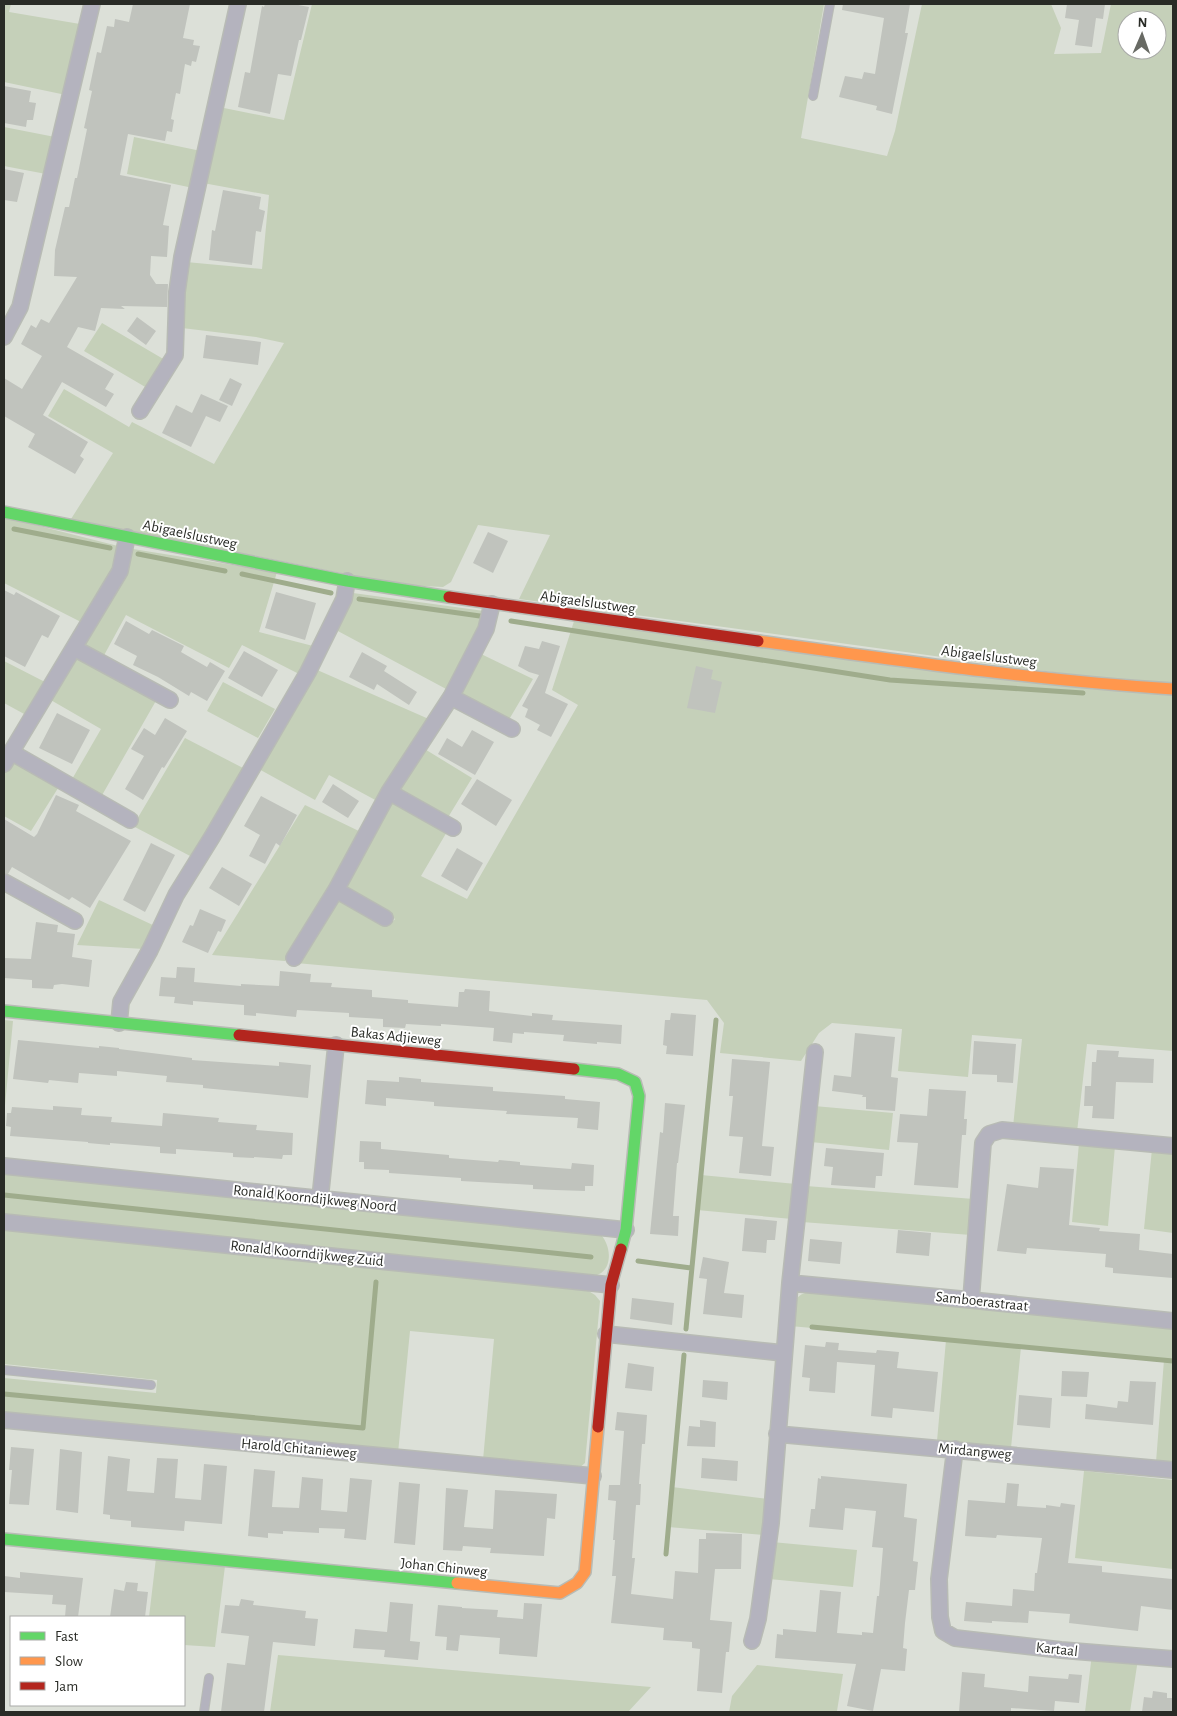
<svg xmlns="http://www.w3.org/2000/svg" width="1177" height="1716" viewBox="0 0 1177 1716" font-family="'Alegreya Sans',sans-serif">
	<rect width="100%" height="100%" fill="#dce0d8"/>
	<!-- green -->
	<path fill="#c5d0b9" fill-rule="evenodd" d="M4,4h7l-2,8 71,12 -14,71 -62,-13z
		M312,4h512l-23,134 86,18 8,-25 27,-127h129l10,24 -7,26 47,-1 10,-49h62v680l-63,-4 -591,-81 31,-64 -72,-10 -27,57 -8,5 -42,-2 -330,-66 42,-66 -65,-37 16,-27 65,38 3,-5 82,42 70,-121 -28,-6 -74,-9 4,-66 76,7 7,-74 -66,-12 16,-76 65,13zM1127,20h30v30h-30z
		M4,127l51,10 -9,37 -42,-8z
		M134,137l67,14 -8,37 -66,-14z
		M102,323l63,37 -18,28 -63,-37z
		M4,517l114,29 -4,22 -33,54 -77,-39z
		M133,549l144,23 -18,60 54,14 -14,28 -57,-29 -13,23 -103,-53 -24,44 -23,-12 49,-91z
		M353,593l131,18 -4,17 -32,62 -112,-60z
		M575,618l598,75v358l-86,-7 -10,88 -64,-5 9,-88 -50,-4 -4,42 -70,-6 4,-42 -70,-6 -13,10 -18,28 -81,-8 4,-30 -17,-23 -411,-37 42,-67 52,29 5,-6 -52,-32 48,-89 57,32 -27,46 46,23 111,-194 -26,-15z
		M479,653l54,26 -26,44 -49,-29z
		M75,655l82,44 -56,98 -30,-16 30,-52 -52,-30z
		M4,661l41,21 -19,33 -22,-12z
		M315,669l116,51 -52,82 -50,-27 -14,25 -58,-32z
		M223,682l52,27 -17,29 -51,-27z
		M185,738l58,30 -51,89 -59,-31z
		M423,748l49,30 -25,41 -52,-29z
		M12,758l48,27 -29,46 -27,-15v-45z
		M305,805l58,28 -30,54 -48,74 -73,-6z
		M99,900l56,26 -11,23 -67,-4z
		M4,1020l9,1 -9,95z
		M814,1106l79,7 -4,37 -78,-8z
		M1079,1143l36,3 -7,80 -36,-4z
		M1152,1149l21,2v82l-29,-4z
		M4,1173l595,60c12,10 15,36 -2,42 -4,2 -9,1 -13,1l-117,-14 -463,-46z
		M701,1175l95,9 -4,35 -95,-9z
		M806,1186l168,13 -3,36 -169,-13z
		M4,1229l583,61 8,5 5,6 -15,162 -6,5 -96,-8 11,-121 -84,-8 -12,122 -394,-38v-37l152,15 1,-13 -153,-16z
		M810,1292l363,35v136l-17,-1 8,-102 -143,-13 -10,101 -74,-7 9,-101 -156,-14c3,-16 1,-32 20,-34z
		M1084,1471l89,9v89l-98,-11z
		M672,1487l96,12 -3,36 -97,-8z
		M772,1542l85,8 -4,37 -84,-8z
		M156,1558l69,8 -10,81 -31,-2v-28h-35z
		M1092,1654l46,5 -8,53h-45z
		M278,1655l373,32 -23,25h-358z
		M757,1665l86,9 -6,37 10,1h-118l3,-16z"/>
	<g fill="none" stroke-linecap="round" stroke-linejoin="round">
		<!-- stream -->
		<path stroke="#9fac8c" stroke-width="5" d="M14,529l96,19
			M138,554l87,17
			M242,574l89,19
			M359,599l128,18
			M511,621l379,59 193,13
			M4,1195l587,62
			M638,1261l53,7
			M812,1327l361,34
			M686,1329l30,-309
			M4,1394l359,34 13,-146
			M666,1554l18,-199"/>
	</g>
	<!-- building -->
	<path fill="#c0c3bd" d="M133,4h57l-7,34 11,2 -1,5 7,1 -4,16 -4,-1 -1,5 -6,-2 -5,30 -4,-1 -5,26 3,1 -2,12 -5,-1 -2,10 -37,-7 -8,41 51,10 -8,40 6,1 -2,31 -16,-1 -1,19 6,9h12l-1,23 -46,-1 4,3 -24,-1 -6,23 -17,-4 -11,20 47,27 -9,15 9,5 -8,13 -44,-25 -19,33 45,27 -8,14 4,3 -9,15 -47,-27 7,-13 -31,-18v-38l18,11 20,-33 -21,-12 10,-19 5,3 5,-9 8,4 28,-46 -23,-1 1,-26 10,-43h4l6,-29h2l10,-49 -3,-1 8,-37 -3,-1 8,-38 4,1 6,-27 7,1 1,-8 14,3z
		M265,4h28l16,3 -8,33h-2l-8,36 -13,-2 -8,40 -32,-7 7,-35 5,1 12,-67 2,1z
		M843,4h67l-5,29h3l-16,81 -16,-4 1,-4 -38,-9 6,-21 17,3 2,-7 11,2 9,-56 -42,-8z
		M1067,4h38l-2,15 -7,-1 -4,29 -17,-2 4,-25 -14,-2z
		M4,86l27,5 -2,11 7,1 -3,17h-6l-1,7 -22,-4z
		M4,169l20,4 -7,29 -13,-2z
		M223,190l38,7 -2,12 6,2 -4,21 -5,-1 -4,34 -43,-5 3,-30 3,1z
		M137,317l19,14 -10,14 -19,-14z
		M206,335l55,7 -3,23 -55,-7z
		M230,378l12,6 -10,22 -13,-6z
		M201,394l27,12 -8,16 -14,-6 -15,31 -29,-14 14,-28 16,8z
		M488,532l20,9 -15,32 -20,-10z
		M4,590l10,5 2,-3 44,24 -12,22 -6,-3 -17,32 -21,-11z
		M276,592l40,11 -11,37 -40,-12z
		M126,621l23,13 3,-4 32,16 -3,6 26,15 3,-5 15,9 -18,30 -16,-9 -2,4 -31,-19 -25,-12 4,-9 -23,-12z
		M542,641l18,5 -15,47 23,11 -17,33 -14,-7 3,-5 -15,-8 3,-8 -6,-3 17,-31 -10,-3 -11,-6 7,-20 14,3z
		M244,651l34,19 -16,27 -34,-19z
		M362,652l25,14 -3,5 33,21 -8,13 -32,-21 -3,6 -25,-13z
		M696,666l17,4 -2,9 11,3 -7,31 -28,-5z
		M57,713l33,17 -18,34 -33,-16z
		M165,718l22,13 -23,37 -2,-1 -19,33 -18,-11 19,-33 -13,-7 13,-21 11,7z
		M472,730l22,12 -19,33 -37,-21 9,-16 15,9z
		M477,779l35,21 -16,26 -35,-22z
		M333,784l26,17 -11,17 -26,-16z
		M56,795l23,10 -3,6 55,30 -41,67 -18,-11 -3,3 -57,-33 -4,7 -4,-1v-54l30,18 3,-3z
		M261,796l36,19 -17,31 -4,-3 -11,21 -16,-8 11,-21 -16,-9z
		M151,843l24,12 -30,57 -22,-12z
		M457,848l26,15 -16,28 -26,-15z
		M222,867l30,17 -13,22 -30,-18z
		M200,909l26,11 -5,12 -3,-1 -10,22 -26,-11 8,-17 3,1z
		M36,922l22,3 -1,7 18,2 -3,23 20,3 -3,27 -27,-3 -8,1 -1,4 -21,-1v-8l-28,-2v-20l27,1z
		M177,967l18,1 -1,14 47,4v-2l38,2 1,-15 31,3 -1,8 22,1 -1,4 41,3v7l36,3v3l50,4 1,-15h5l1,-3 25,2 -1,20 43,5v-3l21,2 -1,5 70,5 -1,19 -24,-2v2l-34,-3 1,-6 -40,-3v2l-11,-1 -1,10 -19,-2 1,-13 -53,-4v2l-35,-2 -1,4 -22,-1v-8l-34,-2v-4l-52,-3 -1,7 -40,-4v3l-12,-1v-10l-51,-4v4l-19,-2 1,-6 -16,-1 2,-19 15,1z
		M671,1013l25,2 -3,41 -27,-2 1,-8 -4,-1 2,-25h5z
		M855,1033l40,4 -4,40 7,1 -3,33 -29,-2v-12h-4l1,-2 -31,-4 2,-16 17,2z
		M18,1040l81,8v-2l20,2v1l73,9v2l87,6v-4l32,3 -3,33 -105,-10v-3l-37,-3 1,-6 -50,-5v5l-38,-3 -1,10 -29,-3 -1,3 -35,-4z
		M974,1041l42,3 -3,39 -16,-1v-7l-25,-1z
		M1097,1050l22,1 -1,6 36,2 -1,24 -37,-1 -2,37 -22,-1 1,-12h-9l1,-20h6l1,-24h4z
		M732,1059l38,3 -8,84 12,1 -3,29 -32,-3 4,-36 -14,-1 4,-40h-4z
		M399,1077l22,2v3l72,5v4l72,5v3l35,3 -2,28 -21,-2 1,-10 -72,-4 1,-3 -73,-5v-4l-48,-4v8l-21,-2 2,-24 32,2z
		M929,1089l37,2 -2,28h3l-1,16h-4l-4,53 -44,-3 4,-42 -21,-1 3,-28 27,2z
		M665,1103l20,2 -7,58h-1l-4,53h6l-1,20 -28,-2 10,-102 3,1z
		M53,1106l29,2 -1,7 31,2 -1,5 51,4 1,-13 56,5 -1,4 39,3 -1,5 37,3 -1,22h-9l-1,4 -28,-2v1l-21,-1v-4l-57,-4v5l-16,-1v-6l-50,-4v2l-22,-2v-1l-78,-6 1,-9 -5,-1 1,-13h4l1,-6 41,3z
		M360,1141l21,1v7l68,6v3l49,4 1,-2 21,2v3l51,4 1,-6 22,2 -1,21h-8v5l-30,-1 -22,-1v-4l-72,-4v-3l-72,-5v-3l-25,-1v-7h-5z
		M826,1148l58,5 -2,23h-6l-1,12 -44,-3 2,-18 -9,-1z
		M1040,1167l34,2 -5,56 31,3 -1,3 41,3 -1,16 34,4v24l-60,-5v-5l-8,-1 1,-13 -79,-6 -1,6 -29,-3 10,-67 31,4z
		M745,1218l32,3 -2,19h-8l-1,13 -24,-2z
		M898,1230l33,3 -2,23 -33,-3z
		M810,1239l32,3 -2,22 -32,-3z
		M703,1257l26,5 -5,31 20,2 -2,23 -39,-4 4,-35 -8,-1z
		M632,1298l42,5 -2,22 -42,-6z
		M826,1342l13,1 -1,7 38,3 1,-3 22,2 -2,16 41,4 -4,40 -41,-4 -1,10 -21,-2 4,-51 -38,-3 -2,31 -26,-2 1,-13 -8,-1 3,-32 20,2z
		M628,1363l26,4 -2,24 -27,-3z
		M1062,1371l27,1 -2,25 -26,-1z
		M703,1380l25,2 -1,18 -25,-3z
		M1130,1381l26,1 -3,43 -68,-6 1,-15 31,4 1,-7 10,1z
		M1019,1395l33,3 -2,30 -33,-3z
		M617,1412l30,3 -2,29h-3l-3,40h2l-1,21h-4l-4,53h3l-4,36 42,5 2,-28 23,2 1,-34h7v-6l36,1 -1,35h-26l-5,51 22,2 -3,30h-3l-4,41 -25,-2 3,-42 -8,-1v-6l-29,-2 1,-12 -53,-5 5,-47h-4l3,-36h-2l3,-39 -8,-1 1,-15h11l4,-54 -9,-1z
		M700,1420l16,2 -1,25 -28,-1 2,-20 11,1z
		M11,1447l23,2 -5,56 -20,-1 3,-34h-3z
		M60,1449l22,3 -4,61 -22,-3z
		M108,1456l22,3 -3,32 27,2 3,-35 21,1 -3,39 26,2 3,-36 23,2 -5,58 -37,-3 -1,10 -53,-4v-6l-21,-2v-4l-7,-1z
		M702,1458l36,3 -1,20 -36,-3z
		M254,1469l21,2 -3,36 27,1 3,-31 21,2 -2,31 26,2 3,-34 22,2 -6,60 -22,-2 1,-9 -26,-1v5l-36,-2v3l-15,-1v5l-20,-2z
		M821,1476l86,8 -3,33 13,2 -4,42 5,1 -3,28h-6l-4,33 -2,25 4,1 -2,22 -24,-2 -8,42 -26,-5 9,-42 -81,-6 2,-24 6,1v-6l33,3 4,-42 21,2 -4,41 25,2v-3l11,1 4,-37h2l4,-48 -11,-1 4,-36 -31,-3 -2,22 -34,-3 2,-18h4l3,-31 3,1z
		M399,1482l21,2 -5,61 -21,-2z
		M1007,1483l12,1 -2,22 29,2v-3l14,2 1,-4 14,2 -7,58 34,3v6l70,7 1,31 -32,-4 -3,25 -69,-8 1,-9 -41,-3 -1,12 -36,-2v2l-28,-2 2,-19 46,4 1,-17 21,2 1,-18h2l5,-35 -45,-3 -1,3 -31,-2 3,-36 37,3z
		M446,1488l22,2 -4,37 29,2 2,-39 62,4 -2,25 -8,-1 -3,38 -54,-3 1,-5 -28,-2 -1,5 -19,-1z
		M20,1572l63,6 -5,39h-13l1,-12 -14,-1 1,-9 -49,-3v-16l16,2z
		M126,1582l12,1 -1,8 11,1 -3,25h-35l4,-28 10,2z
		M241,1599l13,2 -1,4 53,6 -1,7 13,1 -3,27 -42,-4 -9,70h-43l6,-49 18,2 4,-29 -28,-3 4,-28 14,1z
		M390,1602l23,2 -3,37 10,1 -2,18 -34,-3 1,-7 -32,-2 2,-19 32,3z
		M524,1603l18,1 -5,53 -38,-3 1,-16 -40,-3 -2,16 -12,-1 1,-13 -12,-1 3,-31 24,2v1l36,2 -1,7 26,2z
		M962,1672l23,2 -1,13 44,5 1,-16 39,3 1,-5 13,1 -3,28 -24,-2 -1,10 -43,-3v4h-52z
		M1153,1691l14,2v5h6v14h-31l2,-15 8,1z"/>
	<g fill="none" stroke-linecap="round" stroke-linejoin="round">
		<defs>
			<path id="lane" d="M813,96l17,-92
				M4,1370l147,15
				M204,1712l5,-34"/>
			<path id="street" d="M4,337l16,-30 72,-303
				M140,411l35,-56 2,-63 5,-35 56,-253
				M74,648l96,52
				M451,697l61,32
				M11,752l119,68
				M4,764l116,-193 7,-34
				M389,792l64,36
				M4,882l71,39
				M336,890l49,28
				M294,958l42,-68 53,-98 62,-95 35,-68 6,-25
				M119,1023l2,-21 29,-52 26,-55 36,-58 96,-165 36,-73 3,-18
				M4,1166l622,64
				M320,1199l16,-154
				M4,1222l607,63
				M790,1283l181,17 202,21
				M971,1300l12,-157 6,-9 13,-4 171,16
				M606,1334l177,19
				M4,1420l589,56
				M777,1434l396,36
				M955,1449l-16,130 1,38 3,14 12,7 106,12 112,9
				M752,1641l6,-22 13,-96 19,-240 25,-231"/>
			<path id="fast" d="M4,512l343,69 102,16
				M4,1011l235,24
				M574,1069l44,5 17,8 4,14 -13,134 -5,19
				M4,1539l453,44"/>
			<path id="slow" d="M758,641c138,19 276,39 415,48
				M457,1583l103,10 17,-10 8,-11 13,-145"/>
			<path id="jam" d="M449,597l309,44
				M239,1035l335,34
				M598,1427l13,-142 10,-36"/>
		</defs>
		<!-- lane casing -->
		<use href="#lane" stroke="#b8bbb5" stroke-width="10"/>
		<!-- street casing -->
		<use href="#street" stroke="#b8bbb5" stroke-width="18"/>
		<!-- fast casing -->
		<use href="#fast" stroke="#b8bbb5" stroke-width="14"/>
		<!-- slow casing -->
		<use href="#slow" stroke="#b8bbb5" stroke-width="14"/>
		<!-- jam casing -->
		<use href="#jam" stroke="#b8bbb5" stroke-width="14"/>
		<!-- lane -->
		<use href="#lane" stroke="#b4b3be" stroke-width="8"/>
		<!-- street -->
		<use href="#street" stroke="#b4b3be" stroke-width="15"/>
		<!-- fast -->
		<use href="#fast" stroke="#63d668" stroke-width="11"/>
		<!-- slow -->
		<use href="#slow" stroke="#ff974d" stroke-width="11"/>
		<!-- jam -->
		<use href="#jam" stroke="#b3261e" stroke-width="11"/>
	</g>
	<g text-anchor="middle" stroke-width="4" stroke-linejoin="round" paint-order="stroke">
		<!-- street labels -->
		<g font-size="15" fill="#292b26" stroke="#fff">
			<text transform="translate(190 534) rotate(12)" y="5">Abigaelslustweg</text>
			<text transform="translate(588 602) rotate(8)" y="5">Abigaelslustweg</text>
			<text transform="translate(989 656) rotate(7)" y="5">Abigaelslustweg</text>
			<text transform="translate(396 1036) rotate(6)" y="5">Bakas Adjieweg</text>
			<text transform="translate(315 1198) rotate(6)" y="5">Ronald Koorndijkweg Noord</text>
			<text transform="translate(307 1253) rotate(6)" y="5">Ronald Koorndijkweg Zuid</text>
			<text transform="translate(982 1301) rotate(6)" y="5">Samboerastraat</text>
			<text transform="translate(299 1448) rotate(5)" y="5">Harold Chitanieweg</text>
			<text transform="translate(975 1451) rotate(5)" y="5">Mirdangweg</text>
			<text transform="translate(444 1567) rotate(6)" y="5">Johan Chinweg</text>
			<text transform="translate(1057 1649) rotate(6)" y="5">Kartaal</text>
		</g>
	</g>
	<!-- border -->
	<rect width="1177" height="1716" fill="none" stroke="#292b26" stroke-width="10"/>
	<!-- legend -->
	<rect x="10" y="1616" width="175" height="90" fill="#ffffff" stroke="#a9aaa8"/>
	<rect x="20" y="1632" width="25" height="8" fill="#63d668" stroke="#a9aaa8"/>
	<text x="55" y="1641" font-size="15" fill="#292b26">Fast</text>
	<rect x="20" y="1657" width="25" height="8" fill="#ff974d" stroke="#a9aaa8"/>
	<text x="55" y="1666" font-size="15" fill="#292b26">Slow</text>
	<rect x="20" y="1682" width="25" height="8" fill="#b3261e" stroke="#a9aaa8"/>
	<text x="55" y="1691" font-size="15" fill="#292b26">Jam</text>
	<!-- north arrow -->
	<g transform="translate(1142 35) rotate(2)"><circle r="24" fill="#ffffff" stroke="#a9aaa8"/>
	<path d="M0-4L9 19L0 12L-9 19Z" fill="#686a64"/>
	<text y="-8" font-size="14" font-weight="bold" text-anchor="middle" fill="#292b26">N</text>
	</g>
</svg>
